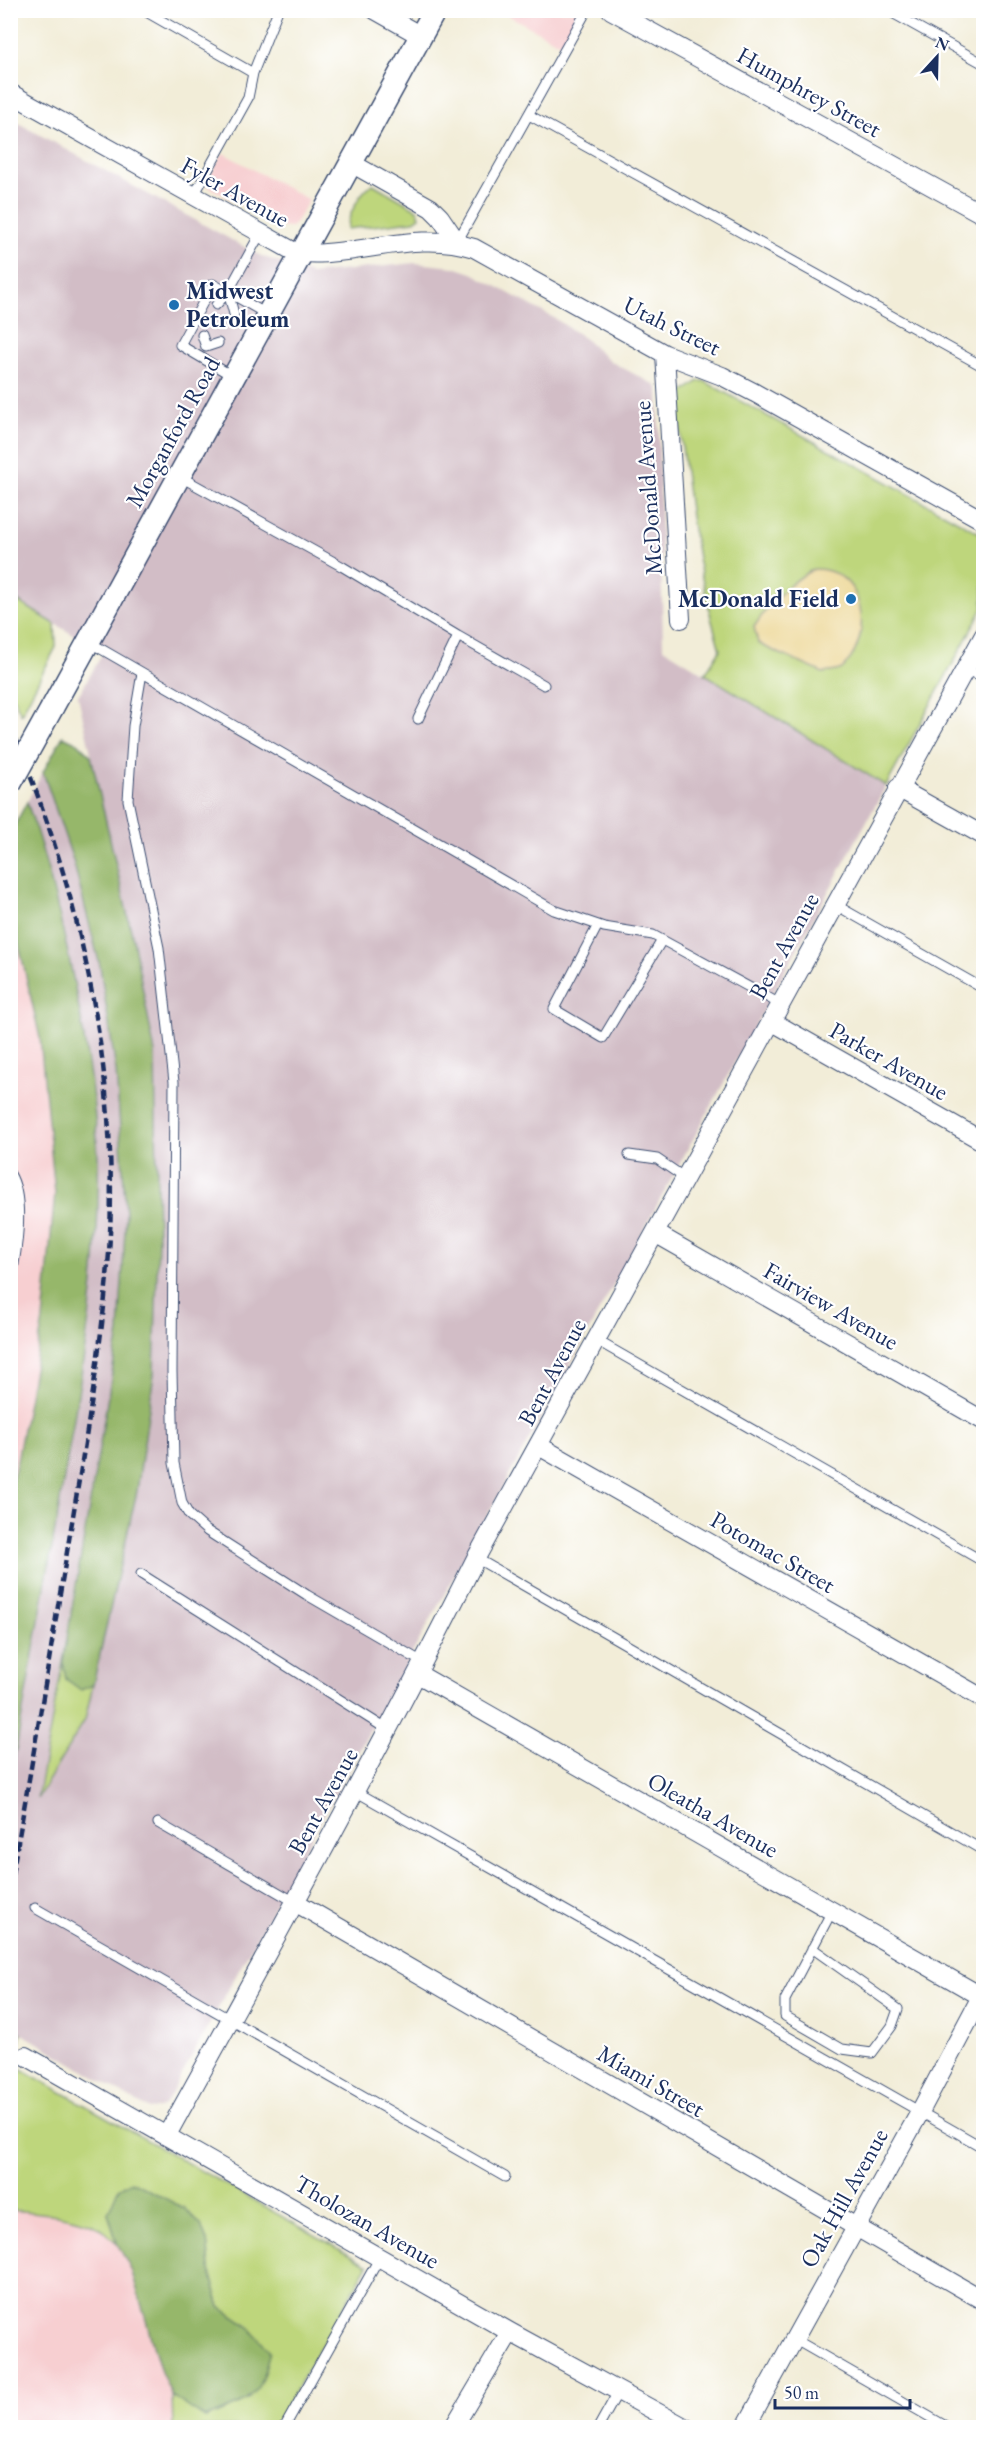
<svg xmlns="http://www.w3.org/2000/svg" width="994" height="2438" viewBox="0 0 994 2438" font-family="'EB Garamond',serif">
	<rect width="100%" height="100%" fill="#fff"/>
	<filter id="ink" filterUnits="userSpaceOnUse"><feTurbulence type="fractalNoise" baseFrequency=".0167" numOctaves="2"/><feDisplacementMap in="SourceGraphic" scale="12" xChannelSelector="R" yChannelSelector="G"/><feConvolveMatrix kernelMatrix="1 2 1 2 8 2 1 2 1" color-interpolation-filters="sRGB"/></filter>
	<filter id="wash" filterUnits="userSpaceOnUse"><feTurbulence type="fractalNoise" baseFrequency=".008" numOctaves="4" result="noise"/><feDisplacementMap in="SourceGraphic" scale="24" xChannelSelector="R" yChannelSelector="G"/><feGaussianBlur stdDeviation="1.35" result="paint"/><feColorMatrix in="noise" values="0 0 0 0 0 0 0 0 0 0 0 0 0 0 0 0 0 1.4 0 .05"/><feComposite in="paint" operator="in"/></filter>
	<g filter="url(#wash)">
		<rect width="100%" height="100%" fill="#f2edd8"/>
		<!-- built -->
		<path fill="#f7cfd1" d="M500,11h82l-19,34z
			M223,153l86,47 -15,25 -5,3 -7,-1 -77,-42z
			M10,910l30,128 15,155 -12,127 -26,141 -6,24z
			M10,2210l32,3 40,8 18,8 17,14 15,29 29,100 11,24 1,31h-162z"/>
		<!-- industrial -->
		<path fill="#d2bdc6" d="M11,119l248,136 52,19 104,-11 39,4 18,6 82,45 30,20 24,22 47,25 3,4 5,259 223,138 -719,1316 -5,5 -7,2h-6l-138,-82v-250l42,-232 36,-217 7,-90 2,-81 -9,-93 -34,-171 -28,-91 16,-30 30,88 27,106 16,105 10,143 -7,118 -81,465 47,-77 52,-229 17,-117 4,-134 -3,-187 -22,-114 -55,-243 25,-43 -92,-56z"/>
		<!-- green -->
		<path fill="#bed67b" stroke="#6c826c" stroke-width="1.5" d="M373,184l45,26 2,7 -6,4 -67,8c1,-14 14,-39 26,-45z
			M699,381h5l279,154v73l-97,178 -181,-112 15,-24c-25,-84 -34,-163 -43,-250l2,-5z
			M11,597l44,27 1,23 -35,67 -10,-22z
			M63,1661l3,18 15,10 12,-4 -8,35 -48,79z
			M10,2027l11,6 -5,27 3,8 349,197 -94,162h-101l-1,-31 33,22 45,-19v-71l-30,-21 -9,-31 -4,-35 -23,-33 -54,-26 -22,31 9,30c-6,-5 -12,-11 -18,-15 -26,-14 -60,-15 -88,-18z"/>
		<!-- forest -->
		<path fill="#96b76b" stroke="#587364" stroke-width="1.5" d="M63,736l15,7 13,13 42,183 22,114 3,187 -4,134 -17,117 -44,194 -12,5 -15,-11 -3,-18 56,-329 7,-118 -10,-143 -16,-105 -27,-106 -30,-88z
			M27,802c24,69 40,141 53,212 8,47 16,96 18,143 3,100 -13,199 -30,297 -18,108 -38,216 -57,323v-292l6,-24 26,-141 12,-127 -15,-155 -29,-128v-78z
			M131,2181l53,27 17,17 6,16 4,35 9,31 30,21 20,23c-12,51 -19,49 -65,67l-33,-22 -11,-24 -29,-100 -15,-29 -9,-30 10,-24z"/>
		<!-- sand -->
		<path fill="#eeda9e" stroke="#84847e" stroke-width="1.5" d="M814,569c46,-1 59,55 37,89 -3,3 -5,8 -9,11 -6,3 -13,3 -19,4l-58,-26 -7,-4 -4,-16c14,-22 36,-46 60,-58z"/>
	</g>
	<g filter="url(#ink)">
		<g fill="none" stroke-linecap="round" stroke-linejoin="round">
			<defs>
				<path id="service" d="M143,10l110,63 -5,25 -55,99
					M887,10l97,54
					M253,73l25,-63
					M529,115l455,252
					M260,234l-32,58 40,23
					M457,242l130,-232
					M228,292l-15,-8 -33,61 54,32
					M216,305l12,-13 6,22
					M202,335l4,12 12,-4
					M179,476l164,91 115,69 86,49
					M89,642l465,268 50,17 49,8 127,69
					M966,669l18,10
					M142,673l-9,53 -5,74 31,148 15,134 -2,289 2,92 8,40 7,12 18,16 100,64 117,68
					M418,719l40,-83
					M834,904l150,85
					M598,925l-44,84 49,29 59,-98
					M629,1155l28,4 28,19
					M10,1174c16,26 6,82 0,112
					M596,1340l388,222
					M476,1558l508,293
					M141,1574l247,156
					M355,1791l629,357
					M158,1823l137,79
					M35,1908l470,269
					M812,1948l86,61 -6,17 -20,27 -30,-4 -57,-33v-16l47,-89
					M794,2339l155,89
					M284,2428l96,-171
					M598,2428l20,-36"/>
				<path id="minor" d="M375,10l46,26
					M611,10l373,205
					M10,93l281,157c19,6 36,3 55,1 42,-5 86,-17 128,-3l191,106 57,22 33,17 229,128
					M351,163l80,45 9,9 17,25
					M665,354l16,265
					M898,788l86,48
					M771,1021l213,121
					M655,1233l329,188
					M539,1446l445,253
					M418,1674l566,324
					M295,1902l689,399
					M26,2056l484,276 176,96
					M167,2135c105,-191 211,-381 309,-577l508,-923
					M453,2428l57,-96
					M745,2428l175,-316 64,-121"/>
				<path id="tertiary" d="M52,708l383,-698"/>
			</defs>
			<!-- service casing -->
			<use href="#service" stroke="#3b4c70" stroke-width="11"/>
			<!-- minor casing -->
			<use href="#minor" stroke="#3b4c70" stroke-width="20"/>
			<!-- tertiary casing -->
			<use href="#tertiary" stroke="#3b4c70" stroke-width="25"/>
			<!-- service -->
			<use href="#service" stroke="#fff" stroke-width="9"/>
			<!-- minor -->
			<use href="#minor" stroke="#fff" stroke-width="18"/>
			<!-- tertiary -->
			<use href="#tertiary" stroke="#fff" stroke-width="22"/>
			<!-- rail -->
			<path stroke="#1b2f5e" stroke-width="4.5" stroke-dasharray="9 4.5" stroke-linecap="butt" d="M10,727c71,161 110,350 99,526 -8,104 -27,208 -44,311 -18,107 -35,215 -55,321"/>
			<defs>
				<path id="tertiary-bridge" d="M10,784l42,-76"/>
			</defs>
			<!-- tertiary-bridge casing -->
			<use href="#tertiary-bridge" stroke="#3b4c70" stroke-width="25" stroke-linecap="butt"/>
			<!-- tertiary-bridge -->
			<use href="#tertiary-bridge" stroke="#fff" stroke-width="22"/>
		</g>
	</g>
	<!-- markers -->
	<g fill="#1f6fb2" stroke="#fff" stroke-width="2">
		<circle cx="174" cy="305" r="6"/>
		<circle cx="851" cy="599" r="6"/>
	</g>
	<g text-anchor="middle" stroke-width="4.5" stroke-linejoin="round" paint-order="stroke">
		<!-- street labels -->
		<g font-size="24" fill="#1b2f5e" stroke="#fff">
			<text transform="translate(809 92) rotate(29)" y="8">Humphrey Street</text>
			<text transform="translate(235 192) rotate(29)" y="8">Fyler Avenue</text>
			<text transform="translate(672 326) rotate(26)" y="8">Utah Street</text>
			<text transform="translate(173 432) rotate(-61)" y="8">Morganford Road</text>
			<text transform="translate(648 488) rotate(-94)" y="8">McDonald Avenue</text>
			<text transform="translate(784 946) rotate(-61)" y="8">Bent Avenue</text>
			<text transform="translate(889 1061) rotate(30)" y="8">Parker Avenue</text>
			<text transform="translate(831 1306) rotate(30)" y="8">Fairview Avenue</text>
			<text transform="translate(552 1372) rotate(-62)" y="8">Bent Avenue</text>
			<text transform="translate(773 1552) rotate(30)" y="8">Potomac Street</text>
			<text transform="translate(323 1801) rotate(-61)" y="8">Bent Avenue</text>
			<text transform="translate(713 1815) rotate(30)" y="8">Oleatha Avenue</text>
			<text transform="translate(651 2081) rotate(30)" y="8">Miami Street</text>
			<text transform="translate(844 2198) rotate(-61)" y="8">Oak Hill Avenue</text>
			<text transform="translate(367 2222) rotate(30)" y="8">Tholozan Avenue</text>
		</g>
		<!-- poi labels -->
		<g font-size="24" font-weight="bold" fill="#1b2f5e" stroke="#fff" text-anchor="start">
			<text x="186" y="299">Midwest<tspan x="186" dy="28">Petroleum</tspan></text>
			<text x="839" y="607" text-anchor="end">McDonald Field</text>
		</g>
	</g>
	<!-- margin -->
	<rect width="994" height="2438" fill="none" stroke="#fff" stroke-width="36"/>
	<!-- north arrow -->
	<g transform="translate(937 57) rotate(22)" stroke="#ffffff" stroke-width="4.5" paint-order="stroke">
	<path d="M0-4.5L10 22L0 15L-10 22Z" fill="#1b2f5e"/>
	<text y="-9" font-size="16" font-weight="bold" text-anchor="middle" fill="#1b2f5e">N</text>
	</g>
	<!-- scale -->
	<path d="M775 2399v9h135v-9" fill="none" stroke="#1b2f5e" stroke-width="3"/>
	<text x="784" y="2399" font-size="18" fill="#1b2f5e" stroke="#ffffff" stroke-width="4.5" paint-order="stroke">50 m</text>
</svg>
